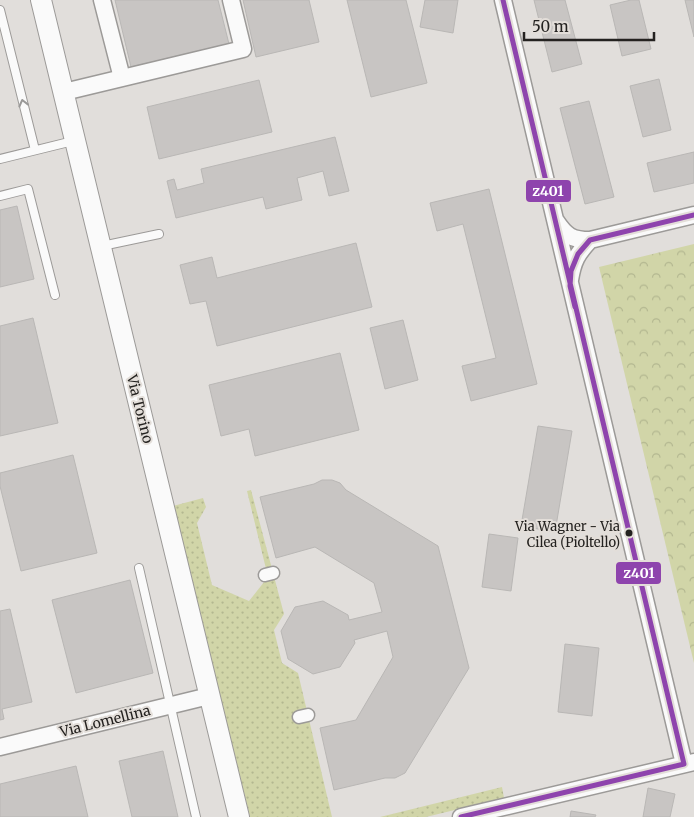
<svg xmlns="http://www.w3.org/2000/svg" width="694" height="817" viewBox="0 0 694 817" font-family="Merriweather,serif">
	<defs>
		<pattern id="grass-dots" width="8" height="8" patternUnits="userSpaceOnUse" patternTransform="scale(1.25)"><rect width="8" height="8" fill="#d1d5a8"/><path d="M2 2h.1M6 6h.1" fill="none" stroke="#b3b790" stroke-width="1.8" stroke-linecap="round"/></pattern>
		<pattern id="park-crowns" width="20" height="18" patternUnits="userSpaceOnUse" patternTransform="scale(1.25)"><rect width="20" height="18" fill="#d1d5a8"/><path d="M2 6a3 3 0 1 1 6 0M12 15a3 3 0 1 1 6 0" fill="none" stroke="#b3b790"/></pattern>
	</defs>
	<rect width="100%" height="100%" fill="#e1dedb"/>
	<!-- grass -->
	<path fill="url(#grass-dots)" d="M251,490l33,124 -10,16 8,33 16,10 34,144h-82l-77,-311 30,-8 3,9 -9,16 15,62 37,16 19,-24 -21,-86z
		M502,787l2,11 -78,19h-46z"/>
	<!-- park -->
	<path fill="url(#park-crowns)" d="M694,244v419l-95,-396z"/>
	<!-- building -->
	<path fill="#c8c5c3" stroke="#b9b7b5" d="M115,0h103l11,44 -98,23z
		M243,0h66l10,42 -63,15z
		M347,0h59l21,83 -56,14z
		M425,0h33l-5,33 -33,-6z
		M534,0h31l17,64 -30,8z
		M631,0h8l12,49 -29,7 -12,-51z
		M685,0h9v37z
		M659,79l12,51 -28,7 -13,-51z
		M259,80l13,52 -113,27 -12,-52z
		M589,101l25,96 -29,7 -25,-96z
		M335,137l14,54 -20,5 -6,-25 -26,7 5,22 -36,9 -3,-12 -87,21 -9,-37 7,-2 3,11 27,-7 -3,-14z
		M694,152v31l-40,9 -7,-29z
		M489,189l48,195 -66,17 -9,-35 34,-8 -33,-134 -26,7 -7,-28z
		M17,206l17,73 -34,8v-77z
		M356,243l16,64 -155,39 -11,-45 -16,3 -10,-39 32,-8 5,21z
		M33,318l25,105 -58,13v-110z
		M403,320l15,60 -33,9 -15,-61z
		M340,353l19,77 -104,26 -6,-27 -28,7 -12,-51z
		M538,426l34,5 -17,101 -34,-6z
		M73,455l24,98 -76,18 -21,-85v-13z
		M322,480h10l8,3 6,7 92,56 31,122 -64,105 -10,5h-10l-51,12 -14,-62 36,-8 37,-63 -6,-26 -33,9 1,3 -15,24 -27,7 -25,-15 -7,-28 14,-24 28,-6 25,14 1,5 33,-8 -8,-29 -59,-36 -39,11 -16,-61 54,-13z
		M489,534l29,4 -7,53 -29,-4z
		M130,580l23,93 -77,20 -24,-93z
		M10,609l22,93 -30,7 2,10 -4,1v-109z
		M565,644l34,4 -7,68 -34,-4z
		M163,751l15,66h-46l-13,-56z
		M76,766l12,51h-88v-33z
		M648,788l27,6 -5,23h-27z
		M571,811l25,4 -1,2h-25z"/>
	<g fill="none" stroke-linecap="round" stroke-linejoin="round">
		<defs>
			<path id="service" d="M0,10l35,140
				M0,159l73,-18
				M0,196l28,-7 27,106
				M102,246l57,-12
				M139,568l57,249"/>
			<path id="pedestrian" d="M265,575l8,-2
				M299,717l9,-2"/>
			<path id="minor" d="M102,0l20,78
				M503,0l181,764
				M64,92l179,-43 -12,-49
				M556,221c10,15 16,19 34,19l104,-25
				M570,280c3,-19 7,-26 20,-40
				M0,747l209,-51
				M461,817l233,-55"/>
			<path id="tertiary" d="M41,0l198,817"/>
		</defs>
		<!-- service casing -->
		<use href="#service" stroke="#9c9a98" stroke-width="10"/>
		<!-- pedestrian casing -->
		<use href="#pedestrian" stroke="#9c9a98" stroke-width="15"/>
		<!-- minor casing -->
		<use href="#minor" stroke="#9c9a98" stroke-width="19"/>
		<!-- tertiary casing -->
		<use href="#tertiary" stroke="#9c9a98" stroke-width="22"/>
		<!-- service -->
		<use href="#service" stroke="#fafafa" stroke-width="8"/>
		<!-- pedestrian -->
		<use href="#pedestrian" stroke="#fafafa" stroke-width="12"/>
		<!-- minor -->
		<use href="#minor" stroke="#fafafa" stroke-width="16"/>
		<!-- tertiary -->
		<use href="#tertiary" stroke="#fafafa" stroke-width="20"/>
		<defs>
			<path id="bus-1" d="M503,0l181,764
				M575,307l-5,-21 1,-15 7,-17 12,-14 104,-25
				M461,817l223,-53"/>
		</defs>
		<!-- bus-1 casing -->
		<use href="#bus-1" stroke="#e3ded9" stroke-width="9"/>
		<!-- bus-1 -->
		<use href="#bus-1" stroke="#8e44ad" stroke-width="5"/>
	</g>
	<!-- one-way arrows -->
	<defs><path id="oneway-chevron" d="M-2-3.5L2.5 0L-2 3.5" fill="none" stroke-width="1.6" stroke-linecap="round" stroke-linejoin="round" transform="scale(1.25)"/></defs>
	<use stroke="#9a9998" href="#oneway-chevron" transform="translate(23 103) rotate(-104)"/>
	<!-- markers -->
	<circle fill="#242220" stroke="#e3ded9" stroke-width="2" cx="629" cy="533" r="4.5"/>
	<g text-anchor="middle" stroke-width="4" stroke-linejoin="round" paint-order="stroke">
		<!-- bus labels -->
		<g font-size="13" fill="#242220" stroke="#e3ded9" text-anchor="end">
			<text x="620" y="531">Via Wagner - Via<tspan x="620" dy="16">Cilea (Pioltello)</tspan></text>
		</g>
		<!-- street labels -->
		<g font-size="14" fill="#242220" stroke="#e3ded9">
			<text transform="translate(140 409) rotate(76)" y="5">Via Torino</text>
			<text transform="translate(105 721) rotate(-14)" y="5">Via Lomellina</text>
		</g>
	</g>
	<g stroke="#e3ded9" stroke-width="2">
		<rect x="525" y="179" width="47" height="24" rx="5" fill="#8e44ad"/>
		<rect x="615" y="561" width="47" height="24" rx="5" fill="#8e44ad"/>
	</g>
	<g font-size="14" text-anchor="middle" font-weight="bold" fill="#fff">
		<text x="548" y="196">z401</text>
		<text x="639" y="578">z401</text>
	</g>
	<!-- scale -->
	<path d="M524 32v8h130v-8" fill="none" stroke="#242220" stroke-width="2.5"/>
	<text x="532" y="32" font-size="15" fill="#242220" stroke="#e3ded9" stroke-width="4" paint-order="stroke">50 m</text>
</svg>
